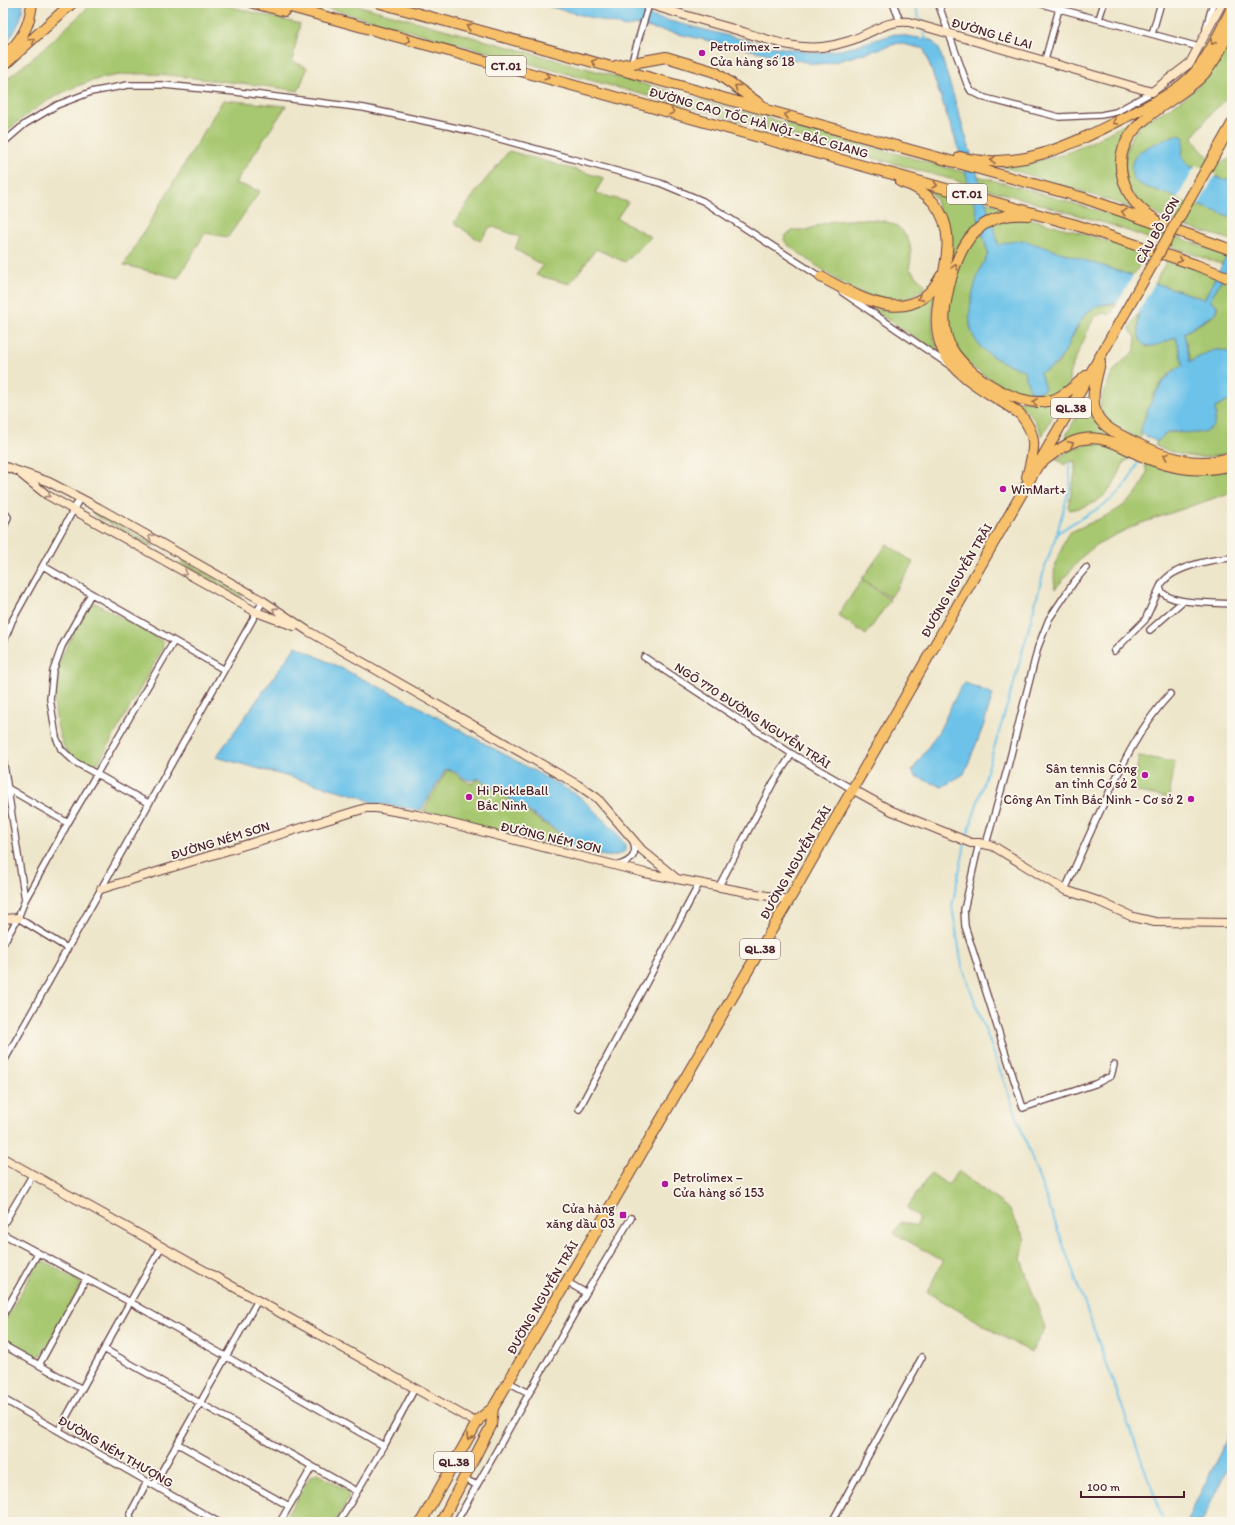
<svg xmlns="http://www.w3.org/2000/svg" width="1235" height="1525" viewBox="0 0 1235 1525" font-family="Itim,sans-serif">
	<rect width="100%" height="100%" fill="#fbf7ec"/>
	<filter id="ink" filterUnits="userSpaceOnUse"><feTurbulence type="fractalNoise" baseFrequency=".025" numOctaves="2"/><feDisplacementMap in="SourceGraphic" scale="8" xChannelSelector="R" yChannelSelector="G"/><feConvolveMatrix kernelMatrix="1 2 1 2 8 2 1 2 1" color-interpolation-filters="sRGB"/></filter>
	<filter id="wash" filterUnits="userSpaceOnUse"><feTurbulence type="fractalNoise" baseFrequency=".012" numOctaves="4" result="noise"/><feDisplacementMap in="SourceGraphic" scale="16" xChannelSelector="R" yChannelSelector="G"/><feGaussianBlur stdDeviation="0.9" result="paint"/><feColorMatrix in="noise" values="0 0 0 0 0 0 0 0 0 0 0 0 0 0 0 0 0 1.4 0 .05"/><feComposite in="paint" operator="in"/></filter>
	<g filter="url(#wash)">
		<rect width="100%" height="100%" fill="#eee6ca"/>
		<!-- green -->
		<path fill="#a7c76f" stroke="#78734d" d="M93,3h123l84,21 -8,37 14,6 1,2 -9,22c-29,-5 -58,-8 -88,-11 -24,-3 -50,-7 -75,-6 -50,1 -96,27 -132,61v-53l35,-28z
			M309,3h40l676,186 120,36 87,32v11l-121,-43 -95,-28z
			M1232,34v54l-9,15 -10,8 -20,25c4,14 28,37 39,19v85c-38,-12 -115,-24 -107,-78 2,-17 5,-28 19,-40 5,-4 13,-7 18,-10 11,-6 24,-14 33,-23 15,-15 26,-37 37,-55z
			M223,100l63,6 -51,77 25,8 -32,46 -23,-4 -27,45 -54,-13z
			M1150,110l1,1 -22,18 -9,55 7,16 6,8 -133,-42c21,-2 41,-5 61,-11 31,-11 60,-30 89,-45z
			M509,151l95,27 -9,15 33,9 -11,16 34,19 -26,25 -29,-13 -26,35 -34,-9 7,-9 -28,-17 5,-12 -29,-11 -11,15 -26,-18 24,-34z
			M924,184l93,26c-32,13 -54,16 -66,53l-15,-63z
			M1028,218l11,3 108,31 -14,24 -39,-12 -95,-17 -7,-23 9,-4z
			M858,219c9,1 20,0 29,3 21,6 28,26 22,46l17,18c-12,11 -33,20 -49,15 -27,-9 -65,-39 -89,-56l-4,-5 1,-4 9,-6h13l20,-8z
			M982,232l6,21 -17,49 -1,23 6,15 9,11 22,13 17,6 11,23 7,-2 -2,-20 18,-7 27,-51 10,-8 22,-1 -7,11 -7,-2 -9,4 -24,54 -2,16c-9,6 -17,11 -28,11 -22,1 -75,-30 -84,-49 -4,-7 -7,-18 -9,-26 -3,-18 12,-63 22,-78 3,-5 9,-9 13,-13z
			M1168,258l48,19 -12,22 -49,-16z
			M1221,280l11,5v70l-5,-4 -25,5 -12,6 -6,-29 31,-18 2,-4v-6l-7,-4z
			M935,292c-2,20 -6,38 3,56l-2,4 -67,-45 19,3z
			M1138,313l2,27 7,7 29,-11 7,29c-26,12 -35,42 -43,68l2,1 -2,5c-26,-13 -51,-19 -34,-52 3,-7 6,-14 11,-20 5,-6 13,-10 18,-17l1,-13 -7,-8z
			M1087,398l3,10 32,32 -10,-2 -52,8z
			M1232,399v53c-32,10 -47,5 -77,-6l2,-4 10,-10h13l31,-4c5,-5 5,-13 4,-20z
			M1013,401h48l-19,35c-6,-17 -14,-26 -29,-35z
			M1092,443l12,1 28,10 -2,5 -6,3c-12,29 -21,42 -54,48l-2,-3 7,-34v-12l-8,2 -2,2 -9,-6 19,-11z
			M1147,461l46,13 39,-4v22l-96,33 -39,19 -14,12 -28,33c-2,-20 -1,-24 7,-41 2,-6 3,-10 7,-15 32,-17 66,-22 78,-61l-2,-6z
			M94,511l59,33 1,2 -2,1 -59,-33z
			M887,544l27,19 -24,35 -28,-19z
			M183,560l58,33 1,3 -2,1 -57,-33 -2,-2z
			M862,580l28,20 -24,35 -28,-20z
			M95,603l63,35 5,5 -1,7 -63,112 -9,4c-9,-4 -20,-9 -25,-18 -10,-17 -14,-59 -8,-78 7,-22 20,-42 31,-63z
			M1139,756l36,6 -6,36 -36,-7z
			M447,770l4,1 18,12h4l5,-4 89,60 -3,9 -141,-37z
			M958,1171l51,38 16,30 -4,20 24,69 -14,25 -104,-61 16,-31 -49,-28 7,-11 15,4 4,-7 -13,-11 24,-35 17,12z
			M44,1261l36,21v4l-38,69 -9,3 -30,-17v-17l34,-59z
			M317,1473l30,18 2,7 -14,24h-52l27,-45z"/>
		<!-- water -->
		<path fill="#6cc2e9" stroke="#5b708a" d="M3,3h20c0,18 -9,30 -20,43z
			M536,3c34,0 85,-3 114,13l118,30 51,7 22,-3 54,-16 36,6 8,8 60,198 4,-3 20,-3 181,59 28,-53v13l-22,42 7,4 -1,8 -32,20 6,29c14,-7 27,-19 42,-7v44l-17,9 1,6 -2,11c-13,14 -31,5 -47,7l-10,10 -17,-9c8,-27 18,-54 43,-68l-7,-28c-9,4 -32,17 -36,2 -3,-8 -1,-17 -2,-26 -6,-3 -11,-7 -17,-9 -4,-1 -11,-1 -15,0 -38,4 -30,61 -66,68l5,17 -11,4 -4,-1 -6,-22c-60,-19 -63,-45 -44,-101 2,-5 7,-10 8,-16l-28,-100 -36,-104 -25,-6 -68,20 -16,1 -178,-39 -11,2z
			M1175,135l7,1 2,2 -2,19 6,8 36,15 8,-3v40l-91,-32 -7,-5c-12,-29 20,-35 41,-45z
			M296,646l116,57 167,93 37,36 9,13v6c-16,13 -41,-2 -58,-8l1,-5 -89,-60c-16,8 -18,-8 -33,-9l-25,41 -48,-7 -14,-7 -143,-39z
			M965,683l28,11 -10,33 -19,47 -22,13 -27,-11 -3,-5 27,-40 21,-43z
			M1232,1430v27l-30,65h-16z"/>
		<!-- pier -->
		<path fill="#eee6ca" d="M1196,165l20,9 -18,32 -21,-7z
			M1134,274l22,7 -20,35 -16,-10h-4z"/>
		<g fill="none" stroke-linecap="round" stroke-linejoin="round">
			<!-- stream -->
			<path stroke="#6cc2e9" stroke-width="2" d="M914,3l7,20
				M923,29l3,11
				M1058,533c37,-27 61,-25 81,-73
				M966,840l48,-157 31,-116 12,-34 13,-47v-24
				M965,844l-13,62 10,60 202,556"/>
		</g>
	</g>
	<g filter="url(#ink)">
		<g fill="none" stroke-linecap="round" stroke-linejoin="round">
			<defs>
				<path id="street" d="M893,3l7,18
					M938,3l29,81 4,7 14,7 74,19 42,-2 15,-3 36,-20
					M1038,3l161,44
					M1099,19l5,-16
					M1206,28l7,-25
					M1152,34l9,-31
					M1045,60l14,-51
					M631,64l18,-60
					M3,143l22,-19 32,-19 34,-13 37,-7h35l73,7 128,16 107,23 189,52 43,18 119,77
					M842,292l107,73
					M3,510l5,7 -5,13
					M1232,558c-19,1 -64,9 -72,29 2,19 57,15 72,17
					M43,566l180,103
					M91,594l-29,52 -9,25 -3,28 6,38 5,12 14,13 73,41
					M1150,630l33,-29
					M3,644l9,-23 68,-123
					M1114,651l31,-31 15,-33
					M644,657l148,97 60,35
					M3,758l22,142
					M9,789l59,34
					M979,843l-15,67 1,16 58,182 72,-24 16,-8 3,-11
					M986,844l22,-78 30,-119 11,-28 25,-37 12,-14
					M619,865c13,-4 19,-11 14,-24
					M718,888l55,-105 19,-29
					M1065,890c13,-30 26,-60 40,-89 18,-38 36,-76 65,-107
					M3,944l15,-26
					M67,948l-49,-30 7,-18 43,-77 106,-182
					M3,1063l260,-462
					M579,1109l120,-225
					M3,1225l30,-51
					M3,1234l127,68 32,-56
					M586,1293l45,-75
					M3,1315l35,-62
					M3,1345l79,44
					M104,1349l252,142
					M39,1365l47,-86
					M508,1382l21,11
					M3,1399l215,123
					M59,1430l71,-128 254,144
					M178,1444l111,62
					M464,1479l13,6
					M154,1485l104,-185
					M131,1522l-1,-8 17,-32
					M280,1522l32,-55
					M339,1522l45,-76 31,-58
					M456,1522l130,-229 -19,-11
					M832,1522l90,-165"/>
				<path id="secondary" d="M645,3c28,9 56,17 85,25 28,8 61,22 92,19 9,-1 18,-3 27,-6 20,-6 38,-22 60,-19l243,70 38,-29 32,-60
					M3,466l46,16 50,26 164,93 45,30 270,154 19,13 45,52 35,29
					M22,475l25,20 209,117 38,14
					M852,789l40,22 79,32h8l14,3 72,44 33,11 35,16 22,5 77,1
					M101,889l265,-81h10l41,7 228,58 144,27
					M3,919l15,-1
					M3,1158l474,265"/>
				<path id="highway" d="M253,3l31,8
					M276,3l800,222 120,40 36,14
					M380,3l704,195 148,52
					M3,56c18,-13 27,-31 29,-53
					M3,66l69,-63
					M616,66l50,-9 49,15 49,35
					M1219,147l13,-23
					M960,157c60,16 116,-15 168,-41 23,-12 50,-24 68,-45 15,-18 25,-42 36,-63
					M901,182c14,4 24,10 33,21 36,45 -14,99 9,148 14,28 53,45 77,63 19,23 14,36 7,63
					M1028,215c-50,-4 -68,28 -79,71 -4,18 -8,38 0,57 11,28 68,66 99,58 15,-3 26,-15 38,-25
					M1155,219c-16,-9 -27,-23 -32,-40 -15,-52 46,-72 77,-101 14,-13 23,-34 32,-51
					M821,277c38,20 91,54 120,-1
					M1100,363c-4,17 -11,37 -2,54 7,11 20,17 32,23 32,16 66,30 102,17
					M1041,463c13,-10 27,-22 43,-24 20,-4 38,8 55,16 32,14 59,19 93,10
					M421,1522l58,-103 14,-11 296,-508 328,-573
					M441,1522l50,-96 2,-18"/>
			</defs>
			<!-- street casing -->
			<use href="#street" stroke="#633d43" stroke-width="8"/>
			<!-- secondary casing -->
			<use href="#secondary" stroke="#633d43" stroke-width="10"/>
			<!-- highway casing -->
			<use href="#highway" stroke="#633d43" stroke-width="12"/>
			<!-- street -->
			<use href="#street" stroke="#fff" stroke-width="5.5"/>
			<!-- secondary -->
			<use href="#secondary" stroke="#fce6c4" stroke-width="8"/>
			<!-- highway -->
			<use href="#highway" stroke="#f7c06b" stroke-width="10"/>
			<defs>
				<path id="highway-bridge" d="M1117,327l102,-180"/>
			</defs>
			<!-- highway-bridge casing -->
			<use href="#highway-bridge" stroke="#633d43" stroke-width="12" stroke-linecap="butt"/>
			<!-- highway-bridge -->
			<use href="#highway-bridge" stroke="#f7c06b" stroke-width="10"/>
		</g>
		<!-- one-way arrows -->
		<defs><path id="oneway-chevron" d="M-2-3.5L2.5 0L-2 3.5" fill="none" stroke-width="1.6" stroke-linecap="round" stroke-linejoin="round"/></defs>
		<g stroke="#986748">
			<use href="#oneway-chevron" transform="translate(469 27) rotate(-165)"/>
			<use href="#oneway-chevron" transform="translate(408 40) rotate(15)"/>
			<use href="#oneway-chevron" transform="translate(32 41) rotate(-43)"/>
			<use href="#oneway-chevron" transform="translate(1213 42) rotate(119)"/>
			<use href="#oneway-chevron" transform="translate(594 62) rotate(-165)"/>
			<use href="#oneway-chevron" transform="translate(547 77) rotate(16)"/>
			<use href="#oneway-chevron" transform="translate(737 87) rotate(-144)"/>
			<use href="#oneway-chevron" transform="translate(672 112) rotate(16)"/>
			<use href="#oneway-chevron" transform="translate(787 115) rotate(-165)"/>
			<use href="#oneway-chevron" transform="translate(1115 122) rotate(153)"/>
			<use href="#oneway-chevron" transform="translate(993 160) rotate(179)"/>
			<use href="#oneway-chevron" transform="translate(935 185) rotate(16)"/>
			<use href="#oneway-chevron" transform="translate(1124 212) rotate(-161)"/>
			<use href="#oneway-chevron" transform="translate(1180 260) rotate(18)"/>
			<use href="#oneway-chevron" transform="translate(955 267) rotate(-72)"/>
			<use href="#oneway-chevron" transform="translate(920 298) rotate(149)"/>
			<use href="#oneway-chevron" transform="translate(1035 402) rotate(-176)"/>
			<use href="#oneway-chevron" transform="translate(1071 444) rotate(-27)"/>
			<use href="#oneway-chevron" transform="translate(1166 456) rotate(-161)"/>
			<use href="#oneway-chevron" transform="translate(469 1437) rotate(119)"/>
		</g>
		<g stroke="#a38278">
			<use href="#oneway-chevron" transform="translate(48 495) rotate(33)"/>
			<use href="#oneway-chevron" transform="translate(151 537) rotate(-150)"/>
			<use href="#oneway-chevron" transform="translate(185 573) rotate(29)"/>
			<use href="#oneway-chevron" transform="translate(275 610) rotate(-147)"/>
		</g>
	</g>
	<!-- markers -->
	<g fill="#b5179e" stroke="#fbf7ec" stroke-width="1.5">
		<circle cx="702" cy="53" r="4"/>
		<circle cx="1003" cy="489" r="4"/>
		<circle cx="1145" cy="775" r="4"/>
		<circle cx="469" cy="797" r="4"/>
		<circle cx="1191" cy="799" r="4"/>
		<circle cx="665" cy="1184" r="4"/>
		<rect x="619" y="1211" width="8" height="8" rx="2"/>
	</g>
	<g text-anchor="middle" stroke-width="3.5" stroke-linejoin="round" paint-order="stroke">
		<!-- shield labels -->
		<g fill="#fbf7ec" stroke="#7f6065" stroke-width="1">
			<rect x="486" y="56" width="40" height="20" rx="3"/>
			<rect x="947" y="184" width="40" height="20" rx="3"/>
			<rect x="1051" y="398" width="40" height="20" rx="3"/>
			<rect x="740" y="939" width="40" height="20" rx="3"/>
			<rect x="434" y="1452" width="40" height="20" rx="3"/>
		</g>
		<g font-size="12" font-weight="bold" fill="#4a1f2b">
			<text x="506" y="70">CT.01</text>
			<text x="967" y="198">CT.01</text>
			<text x="1071" y="412">QL.38</text>
			<text x="760" y="953">QL.38</text>
			<text x="454" y="1466">QL.38</text>
		</g>
		<!-- street labels -->
		<g font-size="13" fill="#4a1f2b" stroke="#fbf7ec">
			<text transform="translate(992 33) rotate(16)" y="5">ĐƯỜNG LÊ LAI</text>
			<text transform="translate(759 122) rotate(16)" y="5">ĐƯỜNG CAO TỐC HÀ NỘI - BẮC GIANG</text>
			<text transform="translate(1157 230) rotate(-60)" y="5">CẦU BỒ SƠN</text>
			<text transform="translate(956 580) rotate(-60)" y="5">ĐƯỜNG NGUYỄN TRÃI</text>
			<text transform="translate(753 715) rotate(33)" y="5">NGÕ 770 ĐƯỜNG NGUYỄN TRÃI</text>
			<text transform="translate(551 837) rotate(13)" y="5">ĐƯỜNG NÉM SƠN</text>
			<text transform="translate(220 840) rotate(-17)" y="5">ĐƯỜNG NÉM SƠN</text>
			<text transform="translate(795 862) rotate(-60)" y="5">ĐƯỜNG NGUYỄN TRÃI</text>
			<text transform="translate(542 1297) rotate(-60)" y="5">ĐƯỜNG NGUYỄN TRÃI</text>
			<text transform="translate(116 1451) rotate(30)" y="5">ĐƯỜNG NÉM THƯỢNG</text>
		</g>
		<!-- poi labels -->
		<g font-size="13" fill="#4a1f2b" stroke="#fbf7ec" text-anchor="start">
			<text x="710" y="51">Petrolimex –<tspan x="710" dy="15">Cửa hàng số 18</tspan></text>
			<text x="1011" y="494">WinMart+</text>
			<text x="1137" y="773" text-anchor="end">Sân tennis Công<tspan x="1137" dy="15">an tỉnh Cơ sở 2</tspan></text>
			<text x="477" y="795">Hi PickleBall<tspan x="477" dy="15">Bắc Ninh</tspan></text>
			<text x="1183" y="804" text-anchor="end">Công An Tỉnh Bắc Ninh - Cơ sở 2</text>
			<text x="673" y="1182">Petrolimex –<tspan x="673" dy="15">Cửa hàng số 153</tspan></text>
			<text x="615" y="1213" text-anchor="end">Cửa hàng<tspan x="615" dy="15">xăng dầu 03</tspan></text>
		</g>
	</g>
	<!-- margin -->
	<rect width="1235" height="1525" fill="none" stroke="#fbf7ec" stroke-width="16"/>
	<!-- scale -->
	<path d="M1081 1491v6h103v-6" fill="none" stroke="#4a1f2b" stroke-width="2"/>
	<text x="1087" y="1491" font-size="12" fill="#4a1f2b" stroke="#fbf7ec" stroke-width="3" paint-order="stroke">100 m</text>
</svg>
